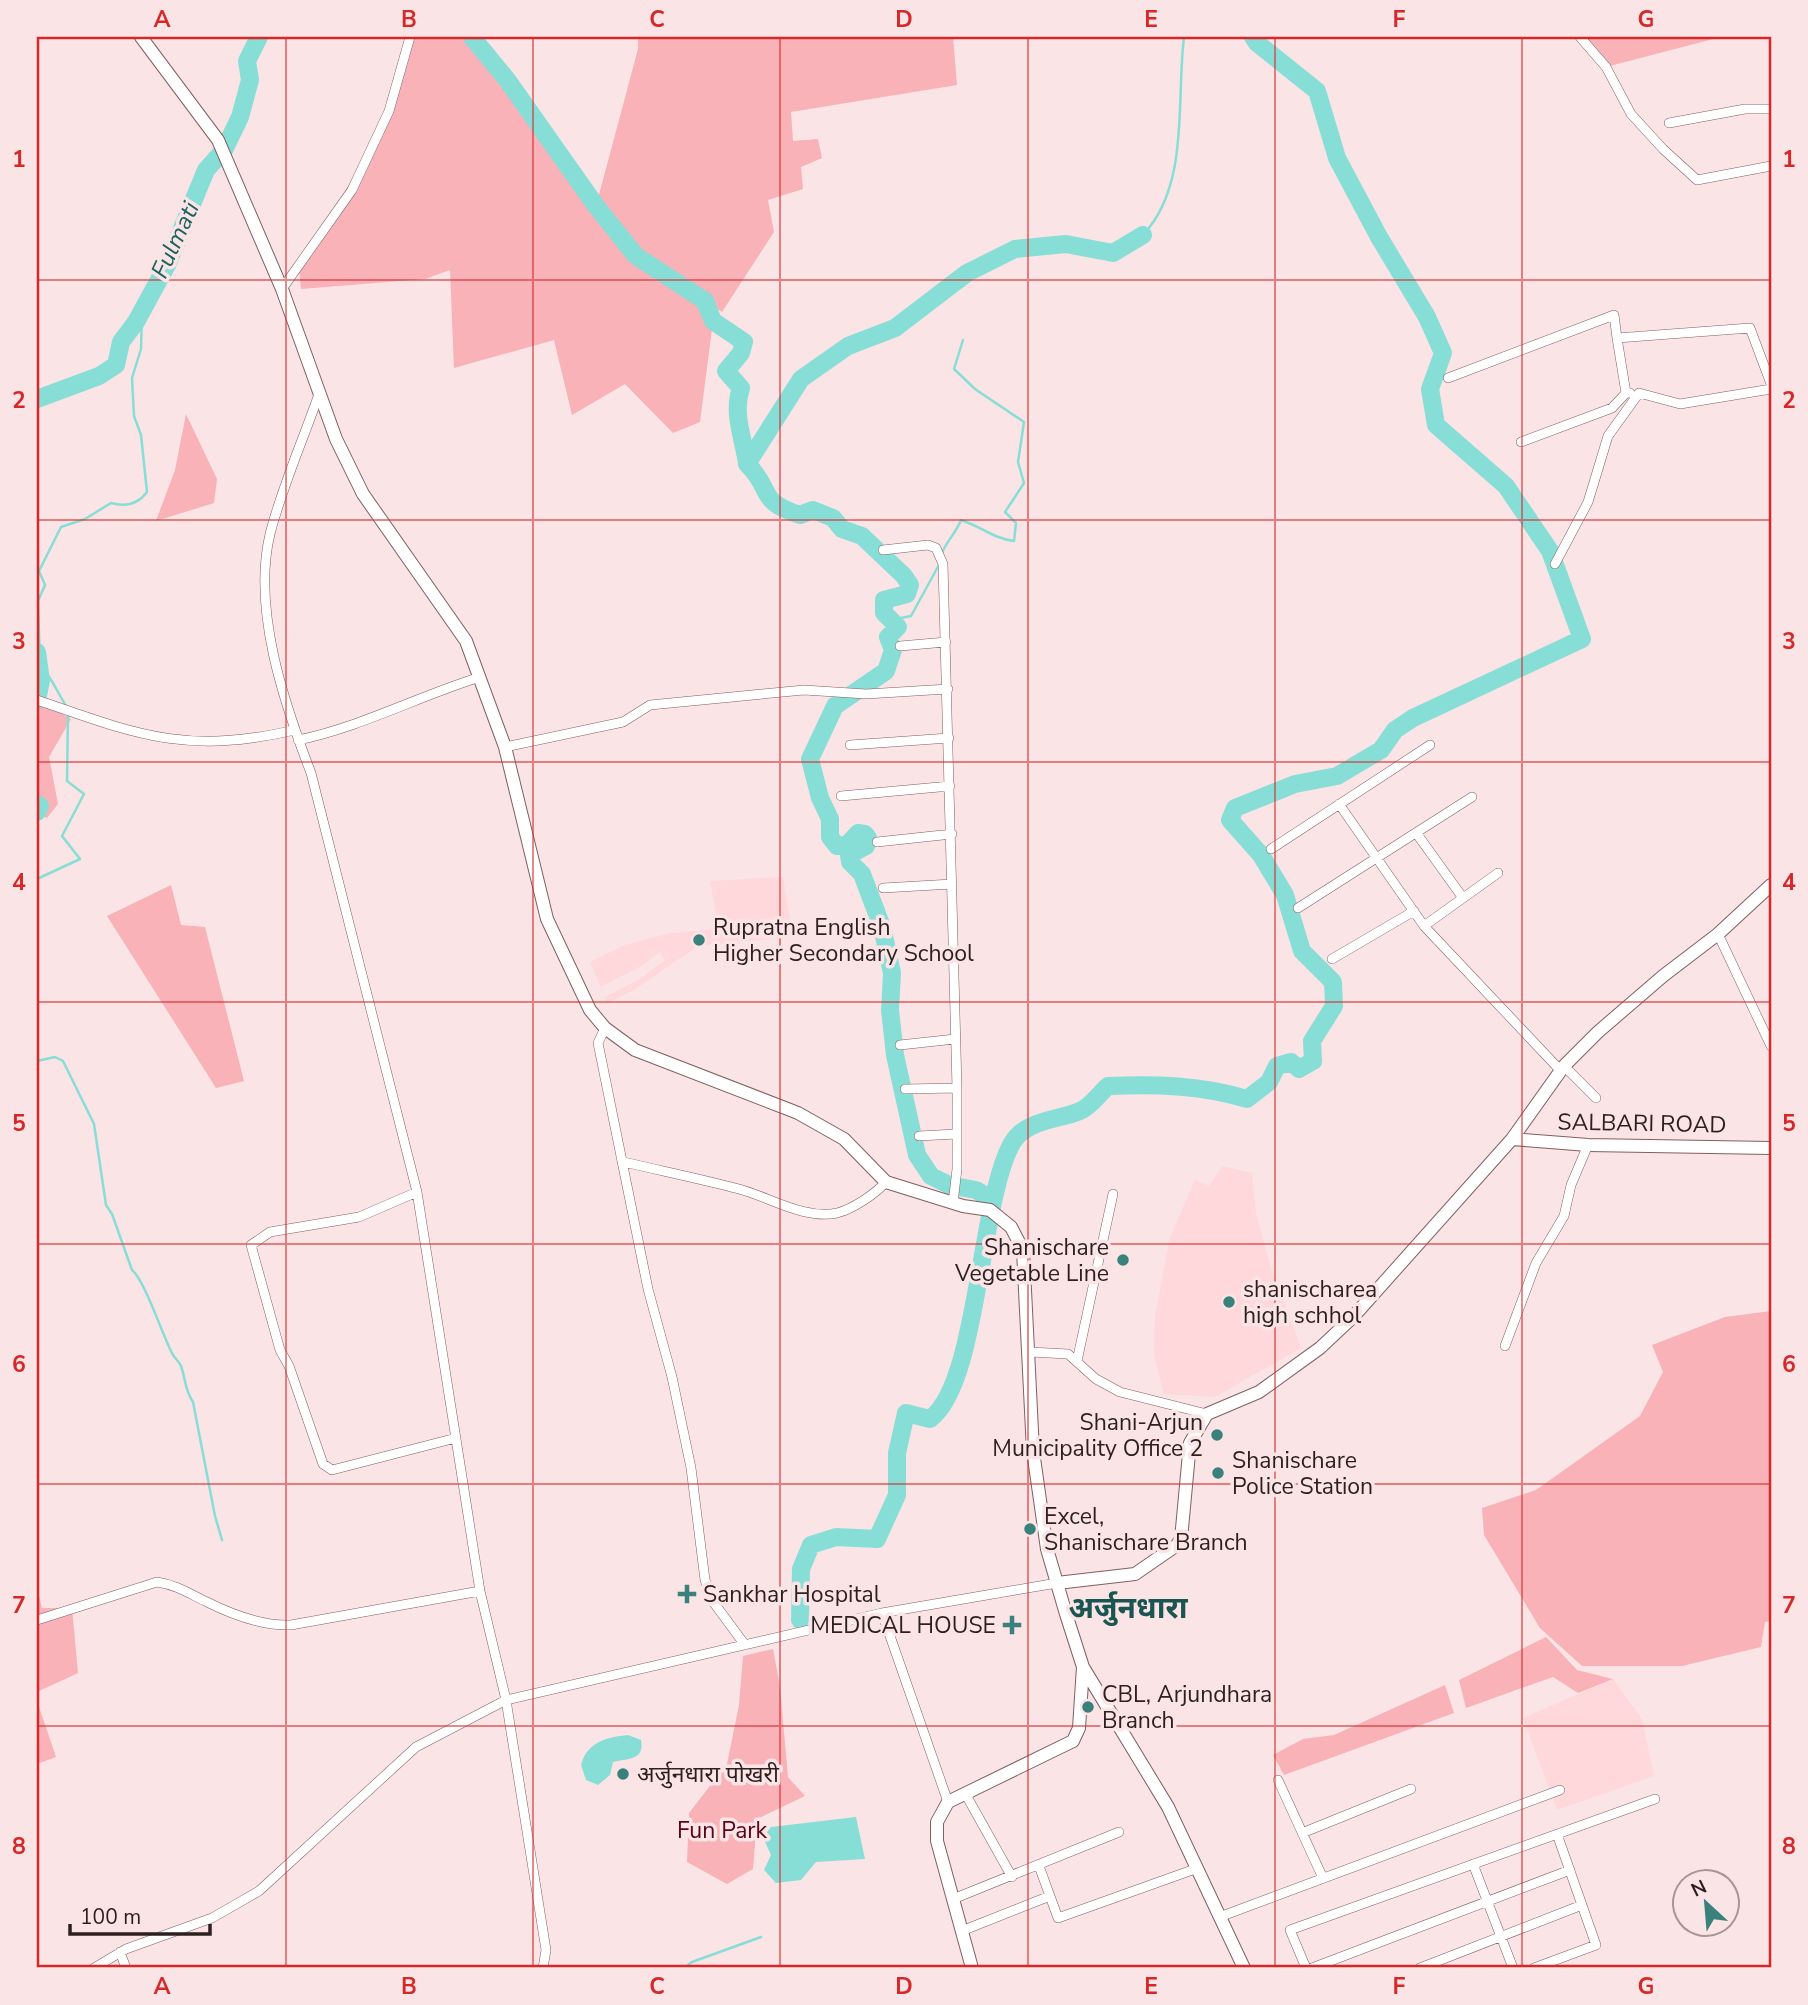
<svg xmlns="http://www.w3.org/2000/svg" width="1808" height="2005" viewBox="0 0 1808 2005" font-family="'Nunito Sans','Noto Sans Devanagari',sans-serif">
	<rect width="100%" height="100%" fill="#fbe4e5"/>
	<!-- built -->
	<path fill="#fed8db" d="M783,877l9,55 -8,6 -86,8 -64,44 -27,13 -2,-6 35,-18 25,-19 -5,-8 -18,14 -41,21 -11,-25 35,-17 45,-12 38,-3 10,-6 -8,-43z
		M1222,1166l30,7 4,40 15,55 30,80 -86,49 -51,-3 -10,-39 1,-38 14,-77 26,-60 14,6z
		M1613,1679l29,40 12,57 -97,34 -34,-92z"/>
	<!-- green -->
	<path fill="#f8b2b8" d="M412,37h60l36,44 88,125 42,-157v-12h315l4,48 -166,27 2,29 25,-2 4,19 -21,9 2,22 -35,11 6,32 -52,80 -16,-10 7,19 -13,101 -27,11 -48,-49 -53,31 -18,-75 -100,28 -4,-98 -25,9 -124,10 -2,-20 76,-129z
		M1579,37h137l1,1 -111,29z
		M186,414l31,65 -3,24 -58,18 19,-51z
		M37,699l34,20 -22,38 9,47 -11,14 -10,-4z
		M171,885l10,40 24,2 39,154 -28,7 -109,-172z
		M1771,1311v310l-6,1 -4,25 -79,19h-100l-42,-38 -56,-93 -2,-27 54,-18 104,-74 23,-44 -11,-27 73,-28z
		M37,1587l5,21h30l6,65 -41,19z
		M1546,1637l31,33 36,9 -35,14 -25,-16 -87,31 -7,-28z
		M773,1649l7,38 8,90 17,19 -48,23 -4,50 -26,15 -40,-22 2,-49 38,-49 12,-59 4,-49z
		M1445,1685l9,28 -170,62 -11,-20 30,-16 31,-4z
		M37,1701l19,56 -19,7z"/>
	<!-- water -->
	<path fill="#87ded6" d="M628,1735l13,5c4,21 -14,18 -28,22l-3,13 -12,10 -12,-5 -5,-15c6,-23 26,-28 47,-30z
		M856,1817l9,42 -49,3 -15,18 -25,3 -12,-13 7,-15 -8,-18 8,-10z"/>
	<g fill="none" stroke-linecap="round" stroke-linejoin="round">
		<!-- stream -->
		<path stroke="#87ded6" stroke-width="2.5" d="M1143,235c47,-50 33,-135 41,-198
			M942,553c4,-11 14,-20 19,-33 21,7 31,18 53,21l2,-18 -11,-11 19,-29 -6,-21 6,-40 -49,-33 -21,-20 9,-29
			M891,620l20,-4 29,-53
			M67,707c-10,-14 -14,-29 -27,-41l-2,-65 7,-16 -6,-14 22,-44 24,-8 26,-16c14,4 27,1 36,-11l-6,-57 -7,-19 -2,-38 9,-29 1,-38
			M37,879l43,-20 -18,-23 22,-42 -17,-13 1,-68
			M37,1061l18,-4 8,4 31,63 12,81 6,9 20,56c12,9 31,66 40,83 2,5 7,8 9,13 5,14 3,22 12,36l22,114 7,24
			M684,1968l8,-6 69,-25"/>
		<!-- river -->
		<path stroke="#87ded6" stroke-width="18" d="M472,37l36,44 88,125 40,50 69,45 8,20 31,21 -3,11 -15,18 15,17c-9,26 3,51 6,76 27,26 8,36 53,51l13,-5 20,8 9,11 20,7 42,40 6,9 -3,9 -23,6v13l14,14 -10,10 5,13 -7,21 -51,35 -25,53 10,39 10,21v18l7,9 10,-1 11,-12 7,1 3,4 -2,8 -17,9 1,7 12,12 20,53 10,46 -2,37 5,45 22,100 14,21 18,9 27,5 15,9
			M37,399l62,-23 17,-11 5,-23 15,-20 31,-57 39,-95 18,-20 16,-33 10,-37 -3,-19 12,-24
			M747,464l54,-85 47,-33 47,-18 72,-55 48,-24 51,-5 47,9 30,-18
			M37,652l4,29 -4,19
			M37,804l3,2 -3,6
			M800,1620l1,-51 10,-24 25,-8 41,2 20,-44v-42l9,-40 24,6c48,-35 49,-213 81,-274 13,-26 49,-25 69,-34 10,-4 20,-18 28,-25 48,-2 93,-1 139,13l22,-17 8,-16 14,-4 8,7 14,-8 -1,-20 22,-35 -1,-24 -31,-31 -17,-56 -24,-40 -31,-35 5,-12 60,-24 42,-8 44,-26 14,-20 18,-12 169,-79 -32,-88 -44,-65 -70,-61 -6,-36 13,-36 -16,-36 -48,-80 -42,-79 -20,-67 -60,-48 -4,-6"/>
		<defs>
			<path id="street" d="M1580,37l26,30 25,47 32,35 34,31 74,-14
				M1669,123l76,-14h26
				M282,289l70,-99 37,-79 21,-74
				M1617,338l9,55h4
				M1448,378l166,-63 3,23 133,-10 21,56
				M319,394c-16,46 -37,93 -49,140 -18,75 14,169 41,239l106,419 63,399 26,109 40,250 -3,18
				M1521,442l91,-34 14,-15
				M883,550l45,-5 8,3 7,16 14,524v81l-4,34
				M1555,564l33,-62 20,-66 31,-43 41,11 91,-15
				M900,646l46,-4
				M37,700c101,35 149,55 258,30
				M298,740c63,-13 121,-44 182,-63
				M850,745l99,-7
				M505,747l118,-25 27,-17 154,-15 62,4 82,-5
				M841,796l109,-10
				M1339,804l85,122 136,144
				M1417,834l46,64
				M877,842l75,-8
				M1271,849l159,-104
				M883,888l69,-4
				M1298,908l174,-111
				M1424,926l74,-53
				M1718,934l53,112
				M1332,959l82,-48
				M605,1028l-7,15 50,246 24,88 19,91 14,112 9,23 31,42
				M900,1045l55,-6
				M1564,1066l32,32
				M905,1089l52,-1
				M919,1136l37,-2
				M624,1162c38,9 77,17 115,27 30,8 66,31 98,24 16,-4 38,-19 49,-31
				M417,1192l-58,25 -89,15 -19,13 29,105 9,16 34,98 9,6 124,-32
				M1505,1346l31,-83 28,-47 7,-31 17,-40
				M1030,1352l38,2 28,25 24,13 87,22
				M1077,1361l36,-167
				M882,1613l66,189
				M37,1620l120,-38c20,3 33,12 50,20 26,13 55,24 84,23l189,-34
				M1278,1780l44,96
				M966,1795l46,82
				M1302,1833l109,-44
				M1473,1864l40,104
				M1039,1866l19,52 140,-50
				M953,1899l166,-67
				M1222,1916l338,-126
				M964,1930l86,-34
				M120,1952l6,16
				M94,1968l32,-19 86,-31 47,-27 157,-144 90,-47 376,-87 175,-30
				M1306,1968l-16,-38 365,-131
				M1312,1968l258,-98
				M1420,1968l162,-63
				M1534,1968l62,-23 -39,-111"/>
			<path id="secondary" d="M141,37l77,103 64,149 54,150 27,55 103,147 39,106 42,172 43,91 15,18 30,22 163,63 46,26 42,43 77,24 27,4 21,17 12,23 10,201 14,98 19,65 17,53 85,140 76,161
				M1512,1139l76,6 183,3
				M1057,1583l78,-9 42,-29 4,-6 9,-96 17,-29 52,-22 61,-44 33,-31 159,-178 52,-73 34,-34 65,-56 55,-42 53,-49
				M972,1968l-35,-127v-19l11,-20 125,-61 6,-13 4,-61"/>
		</defs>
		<!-- street casing -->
		<use href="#street" stroke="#805f62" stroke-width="10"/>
		<!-- secondary casing -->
		<use href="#secondary" stroke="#805f62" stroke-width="14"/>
		<!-- street -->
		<use href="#street" stroke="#fff" stroke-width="9"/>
		<!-- secondary -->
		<use href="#secondary" stroke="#fff" stroke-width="12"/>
	</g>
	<!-- grid -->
	<path fill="none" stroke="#d62828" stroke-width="2" stroke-opacity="0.55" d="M286,37v1931M533,37v1931M780,37v1931M1028,37v1931M1275,37v1931M1522,37v1931M37,280h1734M37,520h1734M37,762h1734M37,1002h1734M37,1244h1734M37,1484h1734M37,1726h1734"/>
	<!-- markers -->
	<g fill="#3a817c" stroke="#fbe4e5" stroke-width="2.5">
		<circle cx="699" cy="940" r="7"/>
		<circle cx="1123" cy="1260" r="7"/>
		<circle cx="1229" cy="1302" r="7"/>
		<circle cx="1217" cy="1435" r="7"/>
		<circle cx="1218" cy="1473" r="7"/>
		<circle cx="1030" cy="1529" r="7"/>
		<path d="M683.5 1583.5h7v7h7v7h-7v7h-7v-7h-7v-7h7z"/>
		<path d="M1008.5 1614.5h7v7h7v7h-7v7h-7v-7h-7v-7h7z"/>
		<circle cx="1088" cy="1707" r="7"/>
		<circle cx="623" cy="1774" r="7"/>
	</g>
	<g text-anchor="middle" stroke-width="7" stroke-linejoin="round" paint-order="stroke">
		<!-- poi labels -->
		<g font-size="23" fill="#2c1f20" stroke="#fbe4e5" text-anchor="start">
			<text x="713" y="935">Rupratna English<tspan x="713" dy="26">Higher Secondary School</tspan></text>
			<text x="1109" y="1255" text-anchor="end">Shanischare<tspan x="1109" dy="26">Vegetable Line</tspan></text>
			<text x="1243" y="1297">shanischarea<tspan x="1243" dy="26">high schhol</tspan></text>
			<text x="1203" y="1430" text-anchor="end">Shani-Arjun<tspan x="1203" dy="26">Municipality Office 2</tspan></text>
			<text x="1232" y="1468">Shanischare<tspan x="1232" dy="26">Police Station</tspan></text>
			<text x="1044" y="1524">Excel,<tspan x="1044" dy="26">Shanischare Branch</tspan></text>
			<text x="703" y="1602">Sankhar Hospital</text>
			<text x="996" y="1633" text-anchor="end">MEDICAL HOUSE</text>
			<text x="1102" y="1702">CBL, Arjundhara<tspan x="1102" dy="26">Branch</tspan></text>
			<text x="637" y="1782">अर्जुनधारा पोखरी</text>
		</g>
		<!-- street labels -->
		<g font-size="23" fill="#2c1f20" stroke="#fbe4e5">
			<text transform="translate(1642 1123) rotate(1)" y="8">SALBARI ROAD</text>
		</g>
		<!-- park labels -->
		<g font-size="23" fill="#59031c" stroke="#fbe4e5">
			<text x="722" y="1838">Fun Park</text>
		</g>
		<!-- water labels -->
		<g font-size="24" font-style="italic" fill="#1b635e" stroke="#fbe4e5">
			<text transform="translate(175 240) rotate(-65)" y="8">Fulmati</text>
		</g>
		<!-- district labels -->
		<g font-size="30" font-weight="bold" fill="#1a5551" stroke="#fbe4e5">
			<text x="1128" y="1618">अर्जुनधारा</text>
		</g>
	</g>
	<!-- border -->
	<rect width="1808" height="2005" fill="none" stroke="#fbe4e5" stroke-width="77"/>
	<!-- north arrow -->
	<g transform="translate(1706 1903) rotate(334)"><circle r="33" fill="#fbe4e5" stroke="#a89596" stroke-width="2"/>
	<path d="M0-5L12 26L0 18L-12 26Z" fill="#3a817c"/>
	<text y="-10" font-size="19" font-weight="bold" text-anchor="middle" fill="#2c1f20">N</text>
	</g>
	<!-- scale -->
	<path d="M70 1924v10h140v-10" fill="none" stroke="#2c1f20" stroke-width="3.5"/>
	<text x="80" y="1924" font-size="21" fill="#2c1f20" stroke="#fbe4e5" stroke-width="5" paint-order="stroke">100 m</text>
	<rect x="38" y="38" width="1732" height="1928" fill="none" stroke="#d62828" stroke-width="2.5"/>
	<g font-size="23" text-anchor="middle" font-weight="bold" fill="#d62828">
		<text x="162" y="27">A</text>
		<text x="409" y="27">B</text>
		<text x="657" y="27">C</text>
		<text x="904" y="27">D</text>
		<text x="1151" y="27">E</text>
		<text x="1399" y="27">F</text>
		<text x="1646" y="27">G</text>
		<text x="19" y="167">1</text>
		<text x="1789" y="167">1</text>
		<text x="19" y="408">2</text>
		<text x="1789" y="408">2</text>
		<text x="19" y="649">3</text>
		<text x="1789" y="649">3</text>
		<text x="19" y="890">4</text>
		<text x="1789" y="890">4</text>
		<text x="19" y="1131">5</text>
		<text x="1789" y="1131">5</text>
		<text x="19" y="1372">6</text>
		<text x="1789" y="1372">6</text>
		<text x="19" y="1613">7</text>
		<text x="1789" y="1613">7</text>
		<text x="19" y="1854">8</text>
		<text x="1789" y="1854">8</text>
		<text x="162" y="1994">A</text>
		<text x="409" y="1994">B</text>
		<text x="657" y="1994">C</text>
		<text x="904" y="1994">D</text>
		<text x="1151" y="1994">E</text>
		<text x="1399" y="1994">F</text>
		<text x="1646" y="1994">G</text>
	</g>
</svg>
